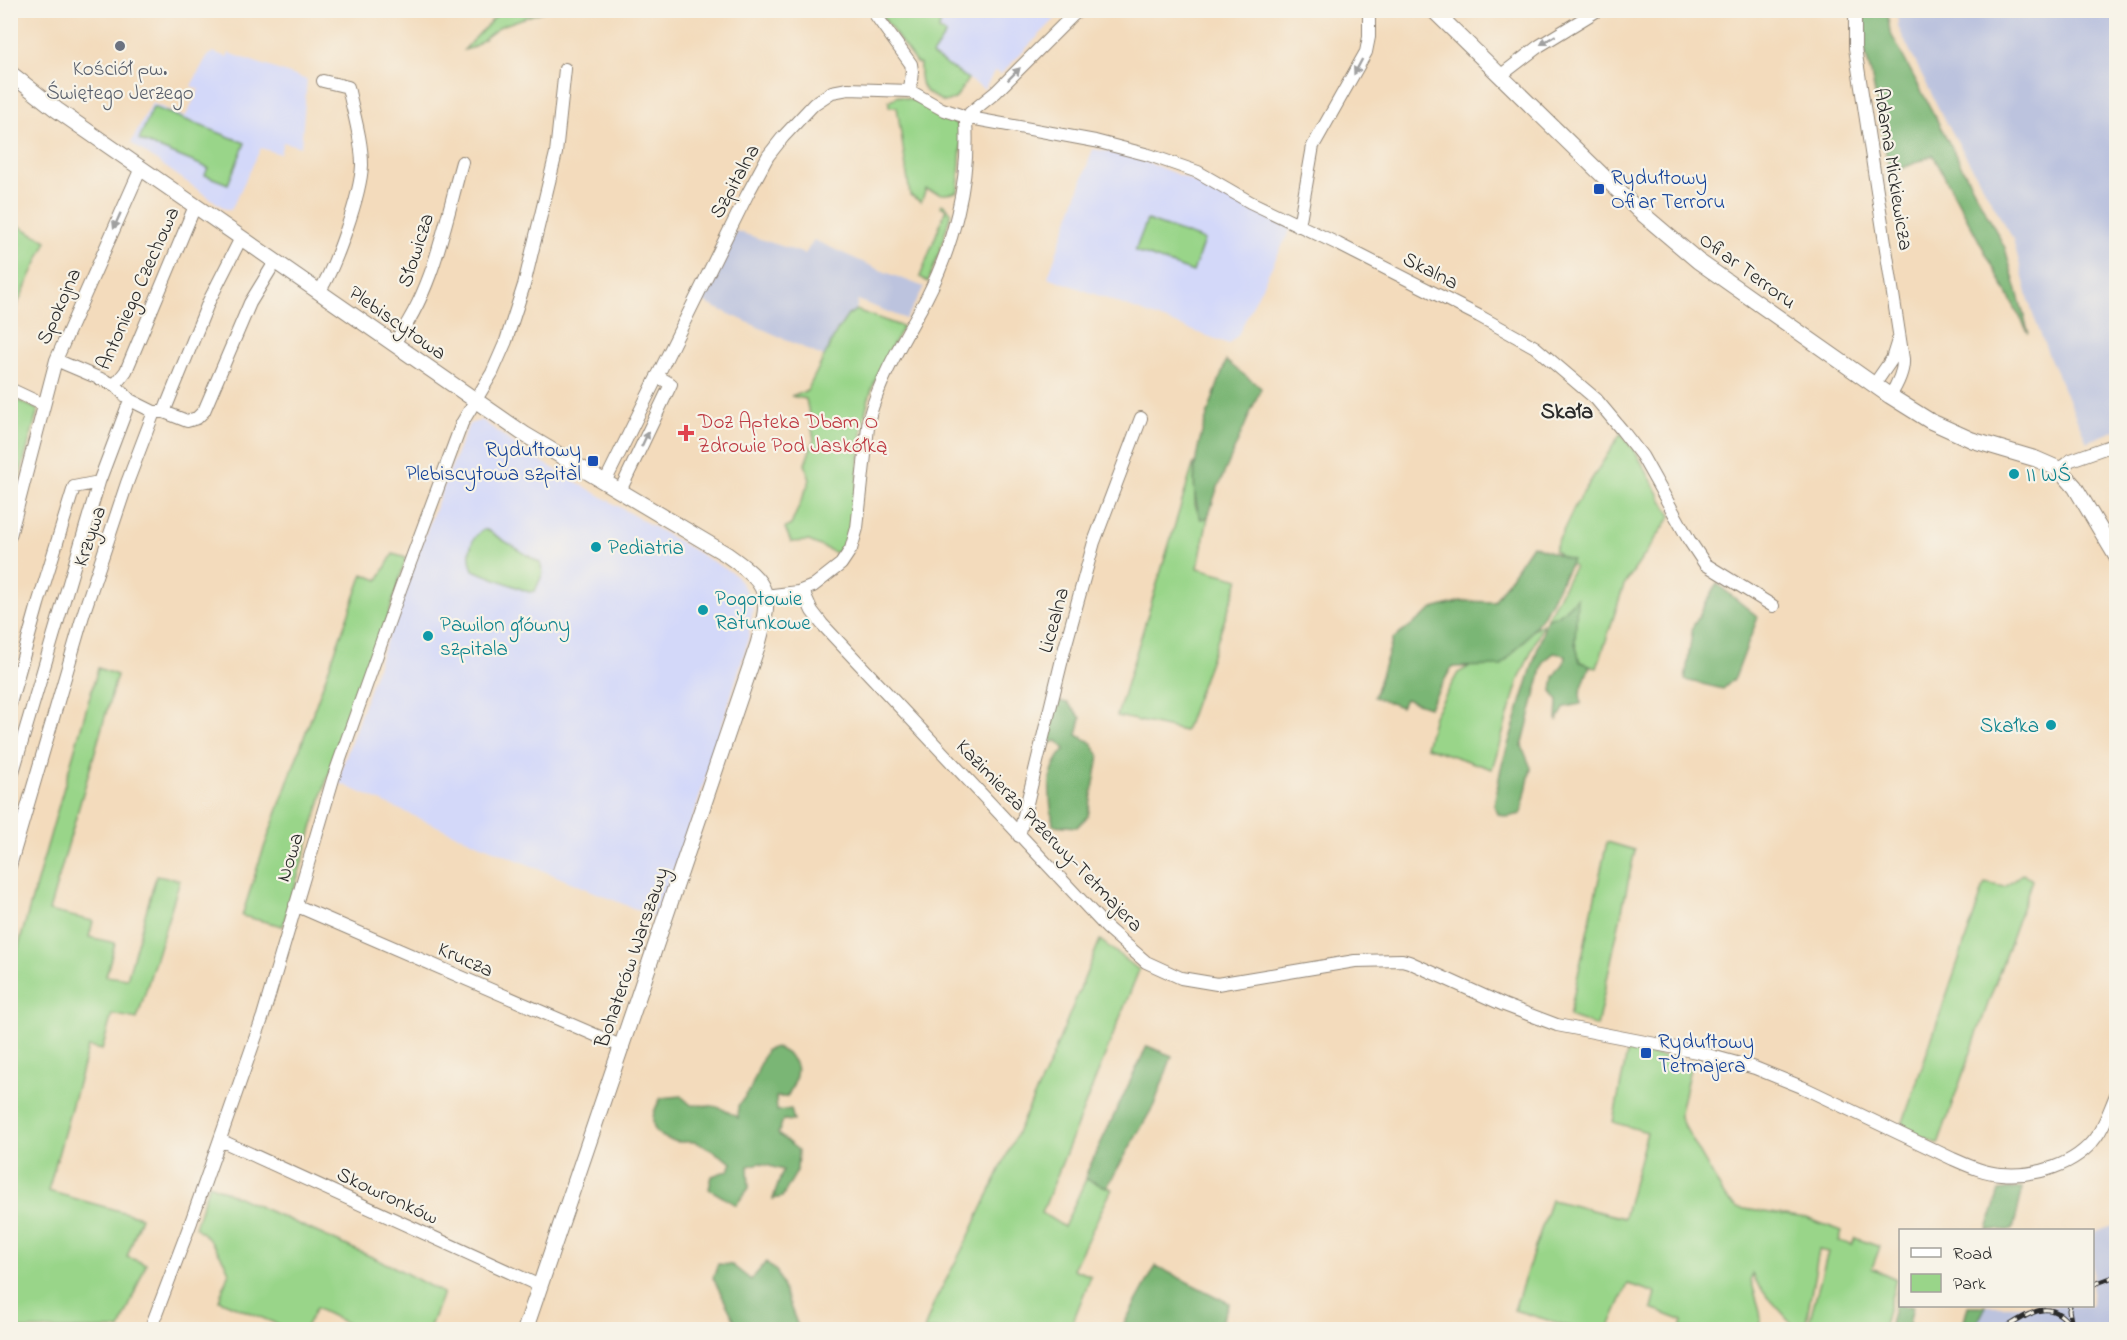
<svg xmlns="http://www.w3.org/2000/svg" width="2127" height="1340" viewBox="0 0 2127 1340" font-family="'Indie Flower',sans-serif">
	<rect width="100%" height="100%" fill="#f7f3e8"/>
	<filter id="ink" filterUnits="userSpaceOnUse"><feTurbulence type="fractalNoise" baseFrequency=".0167" numOctaves="2"/><feDisplacementMap in="SourceGraphic" scale="12" xChannelSelector="R" yChannelSelector="G"/><feConvolveMatrix kernelMatrix="1 2 1 2 8 2 1 2 1" color-interpolation-filters="sRGB"/></filter>
	<filter id="wash" filterUnits="userSpaceOnUse"><feTurbulence type="fractalNoise" baseFrequency=".008" numOctaves="4" result="noise"/><feDisplacementMap in="SourceGraphic" scale="24" xChannelSelector="R" yChannelSelector="G"/><feGaussianBlur stdDeviation="1.35" result="paint"/><feColorMatrix in="noise" values="0 0 0 0 0 0 0 0 0 0 0 0 0 0 0 0 0 1.4 0 .05"/><feComposite in="paint" operator="in"/></filter>
	<g filter="url(#wash)">
		<rect width="100%" height="100%" fill="#f3dbbc"/>
		<!-- built -->
		<path fill="#d3d8f9" d="M894,11h169l-62,63 -6,-3 -11,18 -52,-34 14,-21 -6,-5 1,-10 -24,-1z
			M213,52l14,5 2,-4 78,27 -6,67 -18,-5 -3,12 -19,-6 -30,62h-4l-96,-67 21,-40 33,14 14,-27 -8,-4 15,-28z
			M1093,149l39,7 54,22 105,50 -53,107 -9,9 -181,-67z
			M482,420l40,30 214,125 11,17 6,17 -6,36 -51,164 -39,109 -202,-84 -118,-52 68,-195 45,-117 19,-46z"/>
		<!-- industrial -->
		<path fill="#bcc3de" d="M1897,11h219v419l-29,12 -38,-86 -17,-44 -19,-73 -73,-128 -42,-84z
			M736,231l69,23 9,-14 66,30 44,17 -18,32 -48,-19 -2,10 -8,5 -24,42 -123,-56z
			M2116,1225v104h-141l11,-23h106l1,-73z"/>
		<!-- green -->
		<path fill="#99d589" stroke="#62805a" stroke-width="1.5" d="M878,10l16,1 23,7 24,1 -2,11 7,4 -14,21 36,24 -13,20 -11,3c-22,-11 -25,-13 -24,-38l-4,-1z
			M494,11h50l-43,15 -29,22 -8,2 32,-34z
			M898,96l25,7 19,13 12,4 8,13 -4,58c-12,6 -21,2 -32,-2l-5,13 -11,-7 -13,-88h-8v-6z
			M153,107l92,36 -17,41 -23,-9 3,-7 -69,-28z
			M941,204l5,2 5,7 -12,40 -11,29 -8,-5 26,-68 -6,-3z
			M1147,220l57,20 -11,32 -58,-21z
			M11,222l36,19 -36,77z
			M856,310l47,17c-19,31 -35,62 -40,98 -6,40 -4,86 -19,124l-8,4 -27,-12 -18,1 -6,-14 6,-3 19,-45 -5,-16 9,-25 -8,-40 -15,-3 16,-5 30,-60 11,-16z
			M11,397l27,13 -27,98z
			M1621,433l18,25 32,58 -47,69 -27,83 -17,-6 -5,-19 1,-44 -17,16 -12,3 27,-51 -20,-17 22,-46z
			M1194,462l1,43 6,14 7,-2 -10,51 41,11 -54,152 -68,-15z
			M482,530h5l53,33 3,10 -8,18 -6,1 -56,-22c-6,-14 -4,-30 9,-40z
			M393,554l13,4 -18,59 -62,165 -43,144 -41,-10 18,-57 103,-285 15,6z
			M1543,624l-25,58 -26,87 -66,-22 8,-31 24,-43z
			M98,668l19,7 -68,236 44,10 -4,16 26,6 -9,33 21,3 29,-103 24,4 -43,139 -25,-5 -10,36 -14,-3 -40,144 93,26 -14,40 19,7 -26,65h-109v-367h3z
			M1607,842l28,8 -38,176 -28,-10z
			M2023,873l9,7 -94,264 -37,-16 84,-245 20,4z
			M1100,940l39,30 -97,243 22,14 22,-48 26,10 -39,80 18,7 -21,53 -146,1 9,-25 35,-67 80,-171z
			M1628,1048l63,16 -11,48v6l45,79 12,11 69,10 36,13 -3,10 13,4 3,-7 25,9 -8,21 24,11 -13,50h-76l21,-77 -9,-2 -13,72 -3,7h-6l-37,-41 -8,-14 -1,6 9,31 1,9 -4,9h-76l2,-8 -31,-12 4,-16 -28,-9 -20,45h-30l-64,-19 37,-110 73,18 23,-86 -34,-10z
			M209,1184l185,83 49,26 -14,36h-71l-42,-21 -11,21h-16l-70,-29 10,-28c-6,-16 -20,-35 -34,-45z"/>
		<!-- forest -->
		<path fill="#7ab675" stroke="#527050" stroke-width="1.5" d="M1866,11h21l3,21 115,216 24,86 -96,-179 -43,19 -19,-101 -11,-38z
			M1226,361l35,27 -45,104 -8,25 -7,2c-20,-50 9,-109 25,-158z
			M1532,545l40,15 -29,56 -19,25 -23,25 -49,1 -23,40 -24,-8 -4,8 -27,-10 19,-58 40,-30 28,-8 33,1z
			M1717,584l41,33 -23,61 -12,11 -38,-9 8,-54z
			M1577,598l-2,45 5,19 10,3 -10,28 1,11 -16,3 -8,14 1,-20 -6,-10 2,-14 10,-14 1,-8 -11,-2 -10,8 -22,85 9,22 -10,46 -14,3 -9,-3 -4,-9 7,-37 46,-150 12,-3z
			M1056,701l12,2 13,15 -4,17 14,7 8,14 -11,60 -11,11 -24,-2c-3,-30 -10,-51 12,-76l-8,-8 -12,3z
			M1147,1046l25,10 -18,49 -47,82 -21,-8 1,-7z
			M775,1047c27,12 26,26 12,50h-11l1,14 14,-2 3,12 -11,-1 -5,14 20,16 -1,21 -15,26 -9,2 10,-29 -23,-7 -12,3 1,22 -13,17 -27,-16 3,-13 17,-6 3,-7c-11,-6 -26,-18 -38,-21 -7,-1 -13,1 -20,-1 -26,-6 -25,-24 -13,-43l20,-2 10,9c22,0 28,0 47,13v-12l12,-16 16,-40z
			M2023,1188l-10,42h-26l12,-39z
			M766,1262l11,10 22,57h-60l-26,-51 5,-14 14,1 19,15z
			M1156,1266l73,37 -11,26h-97z
			M1899,1285l1,1v20h13l-5,23h-19z
			M1968,1306h18l-12,23h-12z"/>
	</g>
	<g filter="url(#ink)">
		<g fill="none" stroke-linecap="round" stroke-linejoin="round">
			<defs>
				<path id="minor" d="M872,10l39,54 1,7 -2,20
					M1855,10v38l48,311c1,13 -6,26 -13,37
					M1500,76l39,-30 59,-36
					M970,113l26,-21 77,-77 7,-5
					M970,118l125,23 54,14 49,17 52,30 88,42 141,72 56,31 61,52 25,30 21,27 47,84 16,24 68,42
					M1299,226l14,-80 53,-94 3,-15v-27
					M319,292c16,-24 42,-98 43,-127 0,-26 -9,-53 -14,-78l-25,-6
					M393,344c40,-51 52,-121 69,-182
					M56,360l59,25
					M1874,385l18,-26 6,-19
					M10,389l34,16
					M130,400l24,12
					M164,412l23,9 10,-3 7,-7 46,-108 25,-41
					M2059,469l12,-9 45,-16
					M605,482l142,-287 21,-39 15,-19 31,-33 18,-12 16,-3 62,2 32,18 18,6
					M620,491l51,-107 -14,-8
					M10,536l46,-176 85,-192
					M803,591l9,20 10,13 285,304 39,34 35,16 36,6 138,-23 47,-1 7,2 95,43 53,20 140,27 58,16 47,19 151,72c16,7 31,14 48,15 35,3 75,-9 95,-37 9,-12 14,-28 20,-42
					M765,596l33,-4 15,-6 28,-22 10,-15 6,-21 12,-110c12,-43 36,-80 57,-119 27,-52 44,-119 40,-177
					M10,704l28,-100 36,-117 25,-5
					M10,782l89,-300 31,-82 -15,-15 11,-14 69,-165
					M1019,836l45,-185 30,-109 47,-124
					M10,866l74,-254 43,-129 27,-71h10l45,-111 32,-63
					M295,905l328,142
					M220,1140l320,146
					M150,1330l41,-108 72,-206 70,-237 68,-192 61,-164 30,-50 14,-32 18,-56 32,-132 9,-84"/>
				<path id="tertiary" d="M1433,10l205,200 60,51 192,135 40,25 42,19 64,19 23,10 16,18 41,69
					M10,73l47,37 467,324 202,120c44,31 46,39 32,90l-233,686"/>
			</defs>
			<!-- minor casing -->
			<use href="#minor" stroke="#8f8374" stroke-width="14"/>
			<!-- tertiary casing -->
			<use href="#tertiary" stroke="#8f8374" stroke-width="17"/>
			<!-- minor -->
			<use href="#minor" stroke="#fff" stroke-width="12"/>
			<!-- tertiary -->
			<use href="#tertiary" stroke="#fff" stroke-width="15"/>
			<defs>
				<path id="rail" d="M2092,1285l24,-9
					M2070,1306l-1,4 3,17
					M2010,1325c25,-15 44,-27 63,5"/>
			</defs>
			<!-- rail casing -->
			<use href="#rail" stroke="#2b2b2b" stroke-width="5"/>
			<!-- rail -->
			<use href="#rail" stroke="#f7f3e8" stroke-width="3" stroke-dasharray="9" stroke-linecap="butt"/>
		</g>
		<!-- one-way arrows -->
		<defs><path id="oneway-solid" d="M-6-.8H1V-3.2L6.5 0L1 3.2V.8H-6Z" transform="scale(1.5)"/></defs>
		<g fill="#a0a0a0">
			<use href="#oneway-solid" transform="translate(1548 40) rotate(149)"/>
			<use href="#oneway-solid" transform="translate(1358 67) rotate(118)"/>
			<use href="#oneway-solid" transform="translate(1014 74) rotate(-45)"/>
			<use href="#oneway-solid" transform="translate(117 221) rotate(114)"/>
			<use href="#oneway-solid" transform="translate(645 439) rotate(-65)"/>
		</g>
	</g>
	<!-- markers -->
	<circle fill="#6b7280" stroke="#f7f3e8" stroke-width="2" cx="120" cy="46" r="6"/>
	<g fill="#1a4fb4" stroke="#f7f3e8" stroke-width="2">
		<rect x="1593" y="183" width="12" height="12" rx="3"/>
		<rect x="587" y="455" width="12" height="12" rx="3"/>
		<rect x="1640" y="1047" width="12" height="12" rx="3"/>
	</g>
	<path fill="#e0444e" stroke="#f7f3e8" stroke-width="2" d="M683 424h6v6h6v6h-6v6h-6v-6h-6v-6h6z"/>
	<g fill="#0f9aa8" stroke="#f7f3e8" stroke-width="2">
		<circle cx="2014" cy="474" r="6"/>
		<circle cx="596" cy="547" r="6"/>
		<circle cx="703" cy="610" r="6"/>
		<circle cx="428" cy="636" r="6"/>
		<circle cx="2051" cy="725" r="6"/>
	</g>
	<g text-anchor="middle" stroke-width="4.5" stroke-linejoin="round" paint-order="stroke">
		<!-- worship labels -->
		<g font-size="21" fill="#5b616d" stroke="#f7f3e8">
			<text x="120" y="75">Kościół pw.<tspan x="120" dy="24">Świętego Jerzego</tspan></text>
		</g>
		<!-- street labels -->
		<g font-size="21" fill="#2b2b2b" stroke="#f7f3e8">
			<text transform="translate(1894 169) rotate(81)" y="7">Adama Mickiewicza</text>
			<text transform="translate(734 181) rotate(-61)" y="7">Szpitalna</text>
			<text transform="translate(415 250) rotate(-72)" y="7">Słowicza</text>
			<text transform="translate(1431 270) rotate(27)" y="7">Skalna</text>
			<text transform="translate(1748 270) rotate(36)" y="7">Ofiar Terroru</text>
			<text transform="translate(137 288) rotate(-66)" y="7">Antoniego Czechowa</text>
			<text transform="translate(58 306) rotate(-66)" y="7">Spokojna</text>
			<text transform="translate(398 322) rotate(35)" y="7">Plebiscytowa</text>
			<text transform="translate(89 536) rotate(-71)" y="7">Krzywa</text>
			<text transform="translate(1053 620) rotate(-75)" y="7">Licealna</text>
			<text transform="translate(1050 835) rotate(46)" y="7">Kazimierza Przerwy-Tetmajera</text>
			<text transform="translate(289 857) rotate(-73)" y="7">Nowa</text>
			<text transform="translate(631 957) rotate(-71)" y="7">Bohaterów Warszawy</text>
			<text transform="translate(466 959) rotate(24)" y="7">Krucza</text>
			<text transform="translate(388 1195) rotate(25)" y="7">Skowronków</text>
		</g>
		<!-- transit labels -->
		<g font-size="21" fill="#164399" stroke="#f7f3e8" text-anchor="start">
			<text x="1611" y="184">Rydułtowy<tspan x="1611" dy="24">Ofiar Terroru</tspan></text>
			<text x="581" y="456" text-anchor="end">Rydułtowy<tspan x="581" dy="24">Plebiscytowa szpital</tspan></text>
			<text x="1658" y="1048">Rydułtowy<tspan x="1658" dy="24">Tetmajera</tspan></text>
		</g>
		<!-- health labels -->
		<g font-size="21" fill="#be3a42" stroke="#f7f3e8" text-anchor="start">
			<text x="698" y="428">Doz Apteka Dbam O<tspan x="698" dy="24">Zdrowie Pod Jaskółką</tspan></text>
		</g>
		<!-- culture labels -->
		<g font-size="21" fill="#0d838f" stroke="#f7f3e8" text-anchor="start">
			<text x="2026" y="481">II WŚ</text>
			<text x="608" y="554">Pediatria</text>
			<text x="715" y="605">Pogotowie<tspan x="715" dy="24">Ratunkowe</tspan></text>
			<text x="440" y="631">Pawilon główny<tspan x="440" dy="24">szpitala</tspan></text>
			<text x="2039" y="732" text-anchor="end">Skałka</text>
		</g>
		<!-- neighbourhood labels -->
		<g font-size="22" font-weight="bold" fill="#2b2b2b" stroke="#f7f3e8">
			<text x="1567" y="418">Skała</text>
		</g>
	</g>
	<!-- margin -->
	<rect width="2127" height="1340" fill="none" stroke="#f7f3e8" stroke-width="36"/>
	<!-- legend -->
	<rect x="1899" y="1229" width="195" height="78" fill="#f7f3e8" stroke="#a5a39c" stroke-width="1.5"/>
	<rect x="1911" y="1248" width="30" height="9" fill="#ffffff" stroke="#a5a39c" stroke-width="1.5"/>
	<text x="1953" y="1259" font-size="18" fill="#2b2b2b">Road</text>
	<rect x="1911" y="1274" width="30" height="18" fill="#99d589" stroke="#a5a39c" stroke-width="1.5"/>
	<text x="1953" y="1289" font-size="18" fill="#2b2b2b">Park</text>
</svg>
